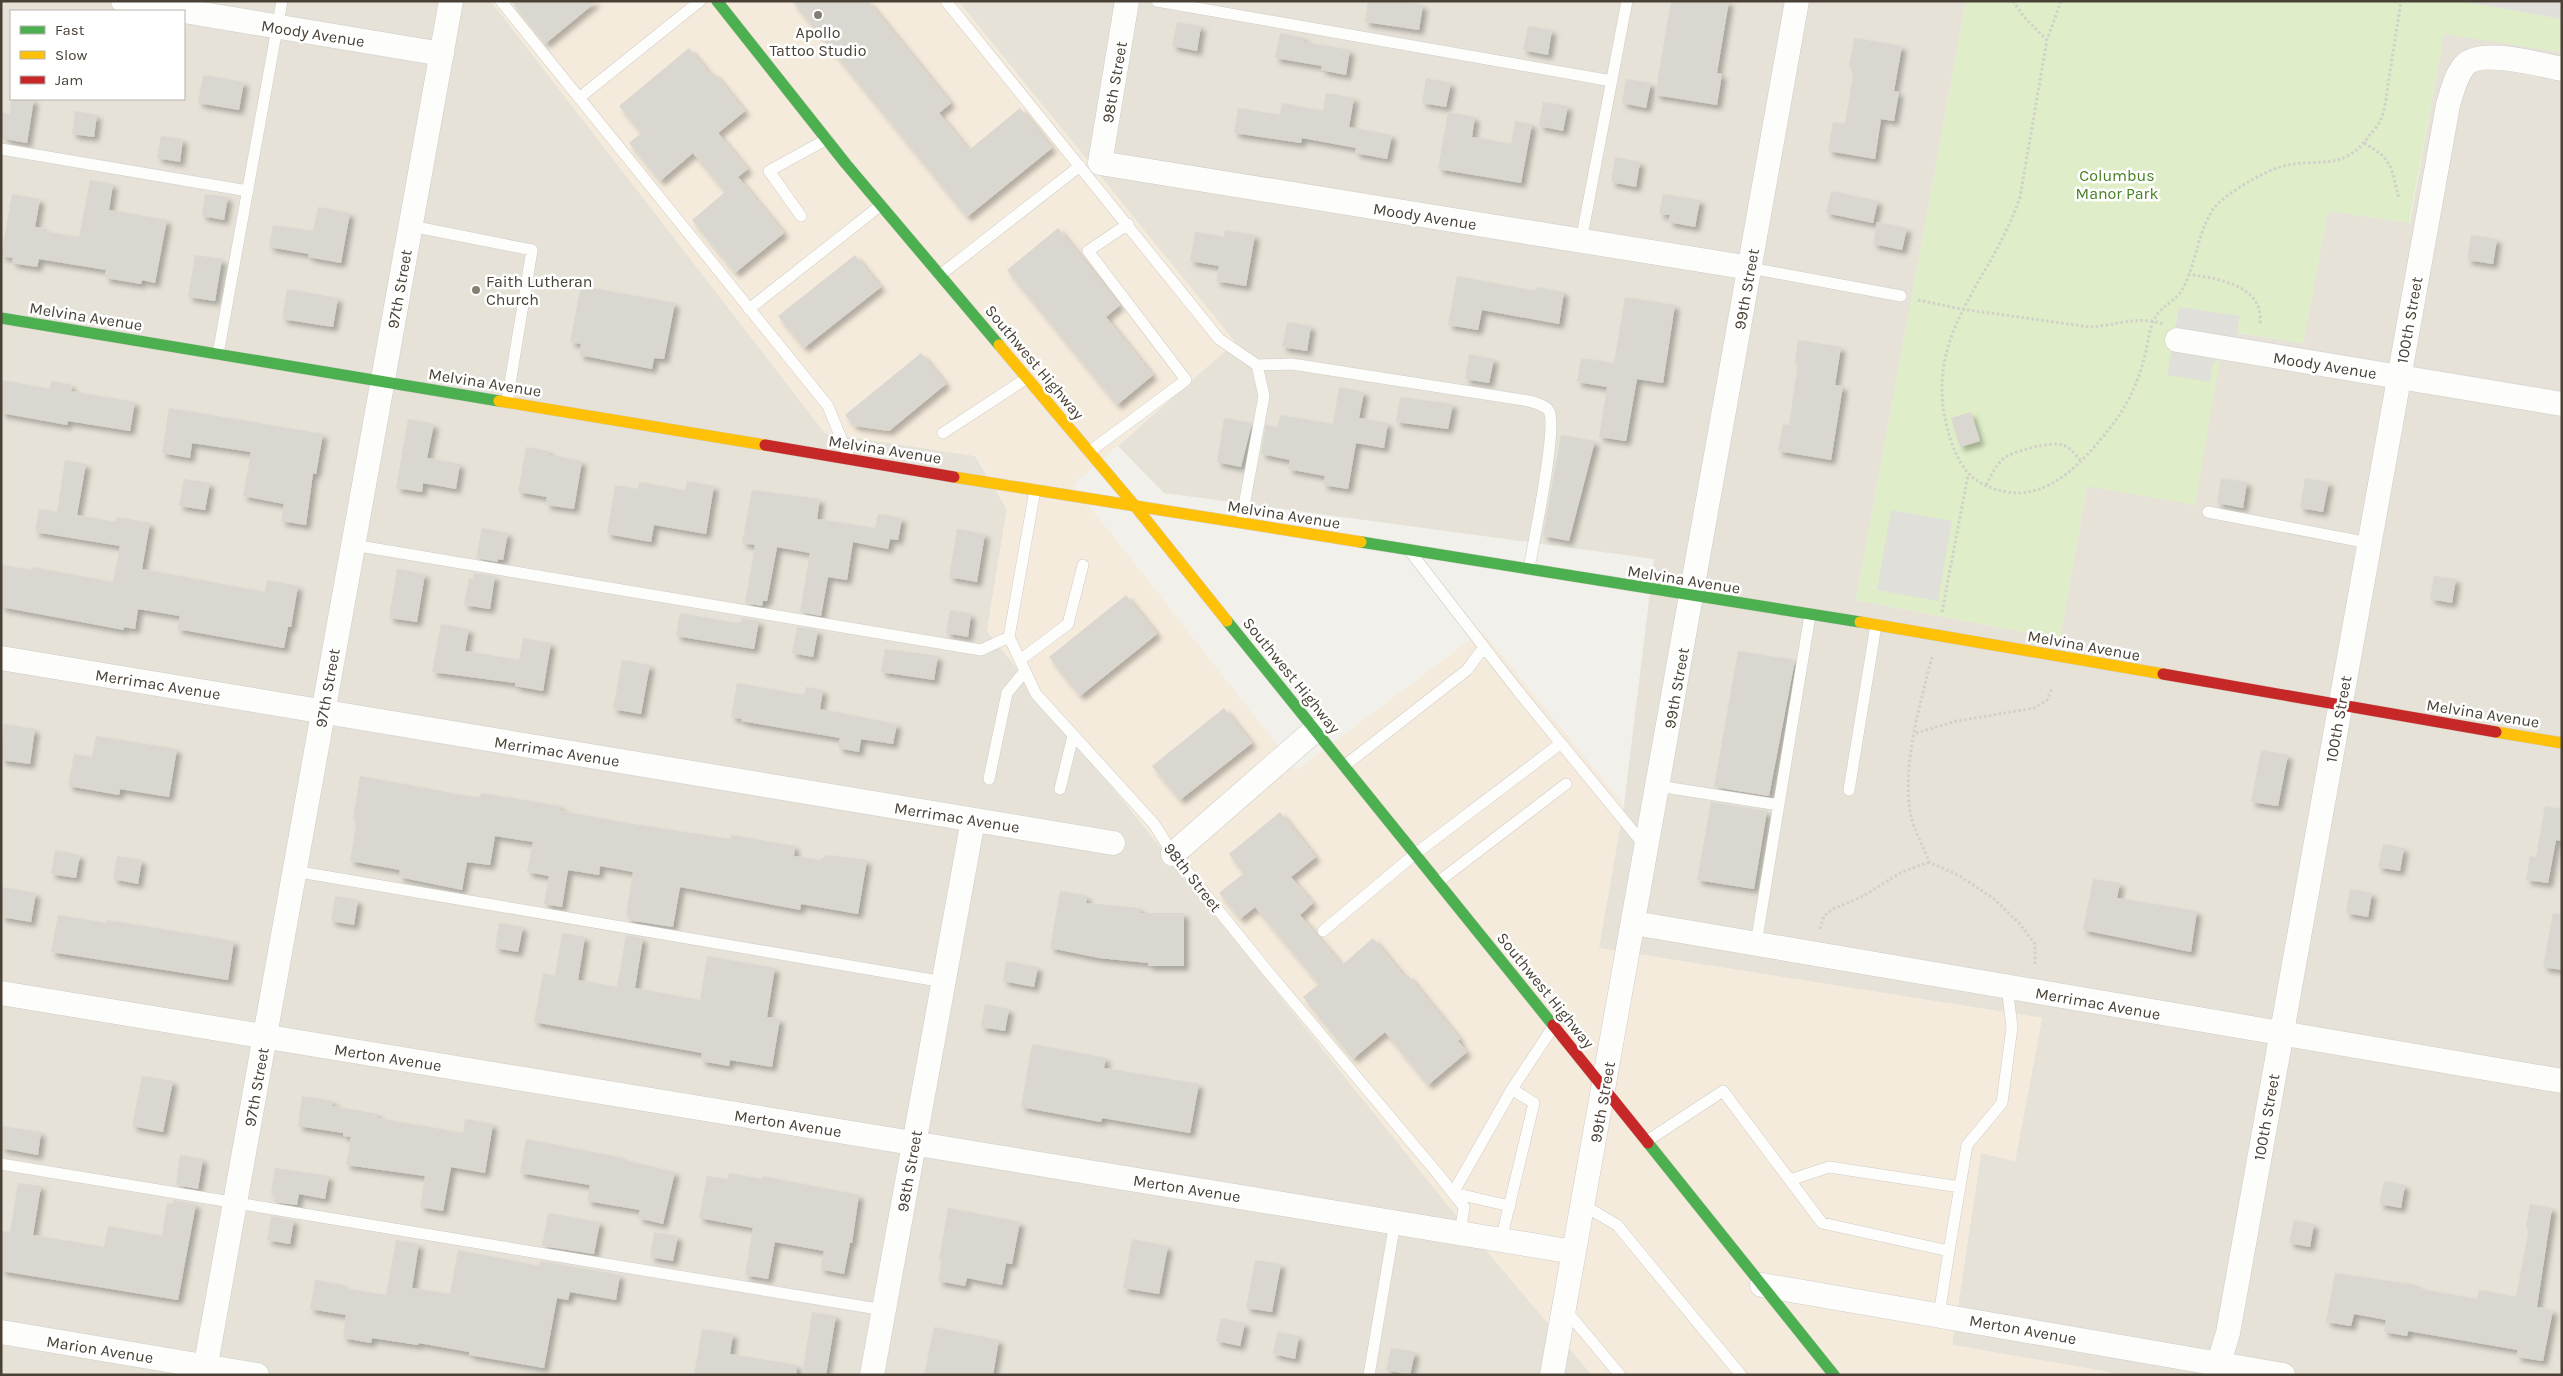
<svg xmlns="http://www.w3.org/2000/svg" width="2563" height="1376" viewBox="0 0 2563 1376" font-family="Karla,sans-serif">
	<defs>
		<filter id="shadow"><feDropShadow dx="4.5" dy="4.5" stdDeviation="2.5" flood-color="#0004"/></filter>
	</defs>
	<rect width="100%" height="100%" fill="#f2f0ea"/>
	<!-- residential -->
	<path fill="#e6e2d7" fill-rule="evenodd" d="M1,1h490l334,432 150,23 32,53 -20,122 459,572 146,172h-1591zM11,11h173v88h-173z
		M958,1h1008l-110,599 204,39 27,-153 138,-155 78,12 25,-133 82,13 34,-190 118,19v1323h-436l-174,-30 29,-192 34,8 27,-143 -444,-70 26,-143 30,-246 -490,-66 -46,-47 117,-104z"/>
	<!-- commercial -->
	<path fill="#f5ebdc" d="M491,1h467l277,341 -162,143 224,285 185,-139 142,174 -25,143 443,70 -27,143 -34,-8 -29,192 174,30h-534l-146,-172 -459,-572 20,-122 -31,-53 -151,-23z"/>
	<!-- green -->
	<path fill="#dfeec8" d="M1966,1h596v51l-118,-18 -35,189 -81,-12 -25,132 -78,-12 -30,174 -108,-19 -27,153 -204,-39z"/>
	<!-- parking -->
	<path fill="#e1dfda" d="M2460,1h102v18z
		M2179,307l61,9 -4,21 -24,28 -2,17 -43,-7z
		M1891,510l61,11 -14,80 -61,-11z"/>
	<!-- building -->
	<path fill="#dad7d1" filter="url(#shadow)" d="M511,1h86l-52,43z
		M792,1h76l83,102 -12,10 30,37 51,-42 32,40 -85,69z
		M1368,1h35l20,4 -4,25 -54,-8z
		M1671,1h58l-12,72 5,1 -5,31 -62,-10z
		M1177,22l24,4 -4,25 -25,-5z
		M1528,26l24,4 -4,25 -25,-5z
		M1280,33l24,5v4l46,8 -4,25 -25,-5 1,-4 -47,-8z
		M1854,38l48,8 -8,45 5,1 -5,29 -13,-2 -6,40 -47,-8 5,-29 12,2 9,-56 -5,-1z
		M689,48l22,27 3,-2 31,38 -27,22 30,36 -10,8 46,56 -49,40 -43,-53 33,-28 -32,-39 -33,28 -31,-38 12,-10 -22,-27z
		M203,75l41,7 -5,28 -41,-7z
		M1426,78l25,5 -5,24 -24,-4z
		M1626,79l25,4 -5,25 -24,-5z
		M1326,93l28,5 -5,29 43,8 -5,24 -32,-6 1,-5 -54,-10 -1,5 -67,-10 4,-25 42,7 2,-12 41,8z
		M11,99h23l-7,44 -22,-4v-3l-4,-1v-23l9,2z
		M1543,102l25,4 -5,25 -24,-5z
		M75,111l22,4 -3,22 -22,-3z
		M1448,112l27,5 -3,20 39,7 4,-23 17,3 -11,59 -83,-14z
		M161,136l22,3 -3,23 -23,-4z
		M1615,157l25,5 -4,25 -25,-5z
		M90,180l23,4 -4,26 58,10 -12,63 -13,-3 -1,4 -36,-6 1,-8 -67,-11 -2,8 -25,-4 1,-5 -12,-2 11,-62 28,5 -5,28 9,1 -1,3 36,6z
		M1831,191l47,10 -5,22 -47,-10z
		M205,194l23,3 -4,23 -22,-4z
		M1663,194l37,6 -5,27 -27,-5 2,-7 -11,-1z
		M318,207l32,6 -9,50 -33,-6 1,-3 -40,-7 4,-22 40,6z
		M1877,222l30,6 -5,22 -29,-6z
		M1058,228l62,77 -14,12 47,58 -36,30 -110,-135z
		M1225,230l30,5 -9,51 -30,-5 3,-15 -29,-5 5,-29 29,5z
		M2471,235l26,4 -4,25 -26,-4z
		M195,255l27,4 -7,42 -27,-4z
		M855,255l26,32 -77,61 -26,-32z
		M1457,276l78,15 1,-4 28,5 -5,32 -77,-14 -4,20 -30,-5z
		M581,286l94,17 -11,56 -10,-1 -2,11 -73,-14 2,-11 -11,-2z
		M287,289l51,9 -5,29 -51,-8z
		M1625,297l50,8 -12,78 -26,-4 -11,62 -27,-4 8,-50 -30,-5 4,-24 33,5z
		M1287,322l24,4 -4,25 -25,-4z
		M1798,340l43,7 -6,38 8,1 -12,74 -53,-9 5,-27 6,1 9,-62 -3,-1z
		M921,353l25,31 -57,47 -35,-5 -9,-11z
		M1469,354l25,5 -5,24 -24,-4z
		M1,380l49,9 1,-8 21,4 -1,6 64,11 -5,29 -62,-10 -1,4 -66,-12z
		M1339,387l25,5 -5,26 29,5 -4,25 -28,-5 -8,46 -25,-4 2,-9 -37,-7 2,-9 -29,-6 5,-29 12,3 2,-13 53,9z
		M1400,397l53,7 -5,25 -52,-7z
		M169,408l154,26 -7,40 -3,-1 -7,52 -25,-4 3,-17 -41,-8 8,-44 -59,-9 -2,15 -28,-5z
		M1971,412l9,29 -20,6 -9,-29z
		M1224,418l28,5 -11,44 -24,-5z
		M408,419l26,5 -7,34 33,6 -4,25 -33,-6 -1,9 -26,-4z
		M1561,435l34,6 -26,100 -26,-5z
		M526,447l23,4v4l33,6 -8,48 -28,-4 1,-8 -29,-5z
		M65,460l21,4 -9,51 39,7 1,-5 33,6 -8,46 123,23 2,-12 31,6 -7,41h-3l-4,21 -107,-19 3,-13 -42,-7 -3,20 -11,-2v3l-123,-23v-42l31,5v-3l81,15 7,-36 -85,-14 4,-23 18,3z
		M2221,478l26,4 -4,26 -26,-5z
		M2305,478l24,4 -6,30 -23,-4z
		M184,479l26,4 -5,27 -26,-4z
		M687,481l27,5 -8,48 -52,-9 -3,17 -44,-8 8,-49 23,4 1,-7 46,8z
		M752,490l68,9 -3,20 58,9 3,-14 24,4 -4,22 -8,-1 -2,10 -35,-7 -6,38 -19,-3 -7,39 -21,-4 10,-59 -33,-6 -10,54h-4l-1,5 -17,-3 10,-58 -13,-2z
		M482,528l26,5 -5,27 -5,-1v3l-22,-4z
		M957,529l28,5 -8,48 -28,-5z
		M397,569l28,5 -8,48 -28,-4z
		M474,573l21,3 -5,33 -26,-4 5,-27 4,1z
		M2434,576l22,3 -4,24 -22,-4z
		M1126,595l31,39 -77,62 -31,-39z
		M950,610l21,4 -3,23 -22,-4z
		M680,613l56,10 5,-1 1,-4 17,3 -5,28 -78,-13z
		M441,624l28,5 -4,22 54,9 4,-22 28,5 -8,48 -28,-5v-3l-83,-11z
		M797,627l21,3 -5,27 -21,-4z
		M885,649l53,7 -4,24 -53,-8z
		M1738,651l57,9 -26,136 -55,-9z
		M622,660l28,5 -9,49 -28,-5z
		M737,683l67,12 2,-8 17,3 -3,19 77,15 -4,20 -32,-5 -2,13 -21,-4 2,-10 -99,-17 1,-2 -11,-2z
		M1224,708l28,35 -72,57 -28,-34z
		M4,724l31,5 -5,35 -29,-4z
		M96,736l81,13 -8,48 -49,-8 -1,6 -51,-9 6,-32 18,3z
		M2261,750l27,5 -10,51 -27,-4z
		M360,776l108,20 12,1 1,-4 50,8 29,5v4l12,3 55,10 103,16 1,-4 64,11 -1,10 26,4 7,-5 40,5 -9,54 -57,-10 -1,6 -120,-23 -7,40 -45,-7 1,-4 -3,-1 7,-43 -33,-6 -1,9 -31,-5 -6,37 -18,-3 5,-28 -22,-4 6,-30 -38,-6 -5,29 -23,-3 -5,28 -63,-13 1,-7 -50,-9 7,-41 -4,-1z
		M1711,802l56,9 -13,78 -57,-9z
		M2545,806l17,3v32l-6,-1 -8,43 -22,-3 4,-24 6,1z
		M1280,812l36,45 -25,20 22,26 -13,12 42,50 31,-27 32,39 3,-2 52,64 -2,2 9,11 -39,33 -43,-53 -32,27 -50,-62 16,-13 -64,-77 -15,12 -21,-26 25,-20 -15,-19z
		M2383,844l21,4 -4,23 -22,-4z
		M55,850l25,5 -4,23 -25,-4z
		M117,856l25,4 -4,24 -25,-5z
		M2093,879l27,4 -3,15 80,13 -6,41 -108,-22z
		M1,887l35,6 -5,29 -30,-5z
		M2350,889l22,4 -4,24 -22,-4z
		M1060,891l27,5 -1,7 54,5v5h44v53h-36v-3l-49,-5 -49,-10z
		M335,896l23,4 -4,25 -23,-4z
		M2553,913l9,1v56l-19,-3z
		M58,915l49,8v-3l127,21 -6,39 -177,-28z
		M499,923l24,4 -5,25 -23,-4z
		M562,933l23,4 -7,43 39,7 9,-52 17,3 -8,50 65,12 7,-44 68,12 -8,49 13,2 -8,48 -42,-7 -1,6 -28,-5 1,-8 -168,-31 9,-49 12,3z
		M1006,961l32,6 -4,20 -31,-6z
		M985,1004l24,5 -4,22 -24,-4z
		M1032,1044l74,14 -2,10 95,16 -9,49 -88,-15 -1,4 -80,-15z
		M142,1076l31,5 -10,51 -31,-6z
		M302,1096l31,5 -1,5 46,8 -1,4 86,15 2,-14 28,5 -8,49 -34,-6 -8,44 -23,-4 5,-31 -79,-11 5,-28 -8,-1v-3l-45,-7z
		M1,1126l40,6 -3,23 -37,-7z
		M526,1139l97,19v2l52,12 -12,52 -25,-6 2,-8 -53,-9 3,-16 -70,-12z
		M180,1155l23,4 -5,30 -22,-4z
		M275,1168l54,8 -4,23 -26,-5 -2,11 -23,-3 1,-8 -4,-1z
		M729,1173l33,6v-3l97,19 -7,48h-2l-6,31 -24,-5 4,-18 -49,-9 -7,37 -23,-4 8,-47 -54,-10 8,-42 21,3z
		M2384,1181l21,4 -4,23 -22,-4z
		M18,1183l23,3 -8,49 71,12 4,-21 54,10 5,-33 6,1v-4l23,4 -18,96 -177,-29v-40l9,1z
		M2530,1204l22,4 -15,99 16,3 -10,51 -27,-4 2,-7 -110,-19 -1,5 -23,-4 2,-12 -32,-6 -3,12 -25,-4 9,-49 81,12 -1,3 62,11 2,-9 37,7 13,-69h-3z
		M948,1208l72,14 -8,42 -6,-1 -4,22 -35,-7 -2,8 -27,-5 4,-20 -3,-1z
		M548,1213l52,9 -6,32 -52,-8z
		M271,1216l23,4 -4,24 -23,-4z
		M2294,1220l20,4 -4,23 -21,-4z
		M654,1232l24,4 -5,25 -23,-4z
		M1132,1239l36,7 -9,48 -36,-6z
		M396,1240l23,4 -7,44 38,6 8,-44 81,16 1,-5 80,14 -4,25 -46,-8 -2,8 -11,-2 -13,70 -75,-13v-3l-50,-9 -1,2 -46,-7 -1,5 -28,-5 3,-23 -36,-6 5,-29 28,5 -1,3 44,7z
		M1255,1260l26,4 -9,48 -26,-4z
		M812,1312l24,4 -10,59h-24z
		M1221,1318l24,5 -5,23 -24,-5z
		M934,1327l65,13 -6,35h-69z
		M702,1329l31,5 -3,20 67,11 -1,10h-102z
		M1277,1332l22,4 -4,23 -22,-5z
		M1391,1348l24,4 -5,23 -24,-5z"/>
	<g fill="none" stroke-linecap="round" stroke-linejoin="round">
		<defs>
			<path id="lane" d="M501,1l327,405 21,52
				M946,1l273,338 38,26 7,31 -23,126
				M1157,1l455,80
				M579,98l121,-97
				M1,149l247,42
				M801,216l-32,-45 58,-32
				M411,226l121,24 -25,152
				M1581,241l46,-240
				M1750,268l151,28
				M940,275l140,-109
				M749,309l132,-104
				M218,354l64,-353
				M1257,365l35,-1 237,37c6,2 17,4 20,10 9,18 -16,132 -20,158
				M943,433l84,-55
				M1089,452l97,-72 -98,-129 40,-27
				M1035,490l-26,147 27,57 118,130 19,30 92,114 173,206 26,33 -4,27
				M2208,512l161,31
				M353,545l628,105 28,-13
				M1412,554l106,137 127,155
				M1020,660l48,-36 15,-59
				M1344,766l123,-96 17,-23
				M989,779l18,-86 18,-22
				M1658,786l121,19
				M1060,789l13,-53
				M1849,790l27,-165
				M294,871l650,111
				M1438,882l128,-98
				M1323,931l92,-77 145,-110
				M1756,944l54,-329
				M1647,1141l76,-50 99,132 127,28 -10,64
				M1,1164l883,146
				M1790,1180l39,-13 131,20
				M1583,1205l34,20 124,150
				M1510,1206l-57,-13 59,-104 41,-62
				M1501,1240l33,-137 -22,-14
				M1949,1251l18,-106 35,-42 10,-76 -5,-40
				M1564,1308l56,67
				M1369,1375l26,-153"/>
			<path id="street" d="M123,1l61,10
				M1127,1l-27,162 650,105
				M184,11l258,43
				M2177,340l385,64
				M1,658l1112,185
				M1173,854l142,-124
				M1634,923l928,158
				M1,993l1573,259
				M1762,1285l521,90
				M1,1332l256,43
				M204,1375l247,-1374
				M872,1375l101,-555
				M1552,1375l245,-1374
				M2215,1375l13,-42 220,-1228c4,-13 7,-28 16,-39 16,-19 76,-1 98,3"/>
			<path id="fast" d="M717,1l129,163 153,181
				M1,318l498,83
				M1361,542l499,80
				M1227,621l326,404
				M1648,1143l186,232"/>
			<path id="slow" d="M999,345l136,161 92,115
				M499,401l266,44
				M954,477l407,65
				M1860,622l303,52
				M2496,732l66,11"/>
			<path id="jam" d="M765,445l189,32
				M2163,674l333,58
				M1553,1025l95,118"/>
		</defs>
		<!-- lane casing -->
		<use href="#lane" stroke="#ceccc6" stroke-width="12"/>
		<!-- street casing -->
		<use href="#street" stroke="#ceccc6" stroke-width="25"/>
		<!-- fast casing -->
		<use href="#fast" stroke="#d2cdc1" stroke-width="12"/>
		<!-- slow casing -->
		<use href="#slow" stroke="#d2cdc1" stroke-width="12"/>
		<!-- jam casing -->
		<use href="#jam" stroke="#d2cdc1" stroke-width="12"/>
		<!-- path -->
		<path stroke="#d2d0ca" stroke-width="3" stroke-dasharray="2.5 2.5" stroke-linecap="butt" d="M2013,1l11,16 23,23
			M2061,1l-14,39 -27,157c-30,90 -105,140 -68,247 11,29 24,42 55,48 42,8 79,-33 102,-63 18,-22 29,-46 36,-74 3,-12 4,-25 9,-35 6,-14 21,-18 28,-30 14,-24 15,-58 32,-82 11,-14 49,-36 66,-41 37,-11 62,7 89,-31 4,-5 10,-11 12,-17 5,-12 6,-28 8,-41 4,-25 8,-51 12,-77
			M2364,143c30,17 27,25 35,56
			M2188,274c29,5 77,10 72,51
			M1918,300l43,9 129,18c23,-1 50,-12 72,-3
			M1986,485c5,-9 9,-19 17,-26 9,-8 49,-18 60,-14 8,3 13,10 18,16
			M1942,612l26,-137
			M1932,657c-12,48 -31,110 -21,159 3,15 13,31 18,46l31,14 34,23 25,24 16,21v20
			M1916,733l41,-12 77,-13 13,-8 5,-12
			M1820,929l4,-13 9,-7 30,-13 39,-24 27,-10"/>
		<!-- lane -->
		<use href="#lane" stroke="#fdfdfc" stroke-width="11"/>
		<!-- street -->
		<use href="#street" stroke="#fdfdfc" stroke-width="24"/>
		<!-- fast -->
		<use href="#fast" stroke="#4caf50" stroke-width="11"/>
		<!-- slow -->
		<use href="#slow" stroke="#ffc107" stroke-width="11"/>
		<!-- jam -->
		<use href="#jam" stroke="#c62828" stroke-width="11"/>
	</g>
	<!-- markers -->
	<g fill="#847e74" stroke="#fff" stroke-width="2">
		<circle cx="818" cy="15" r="5"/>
		<circle cx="476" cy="290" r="5"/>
	</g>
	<g text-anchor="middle" stroke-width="5" stroke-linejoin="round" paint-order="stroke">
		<!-- poi labels -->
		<g font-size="16" fill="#494135" stroke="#fff">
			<text x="818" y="38">Apollo<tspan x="818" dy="18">Tattoo Studio</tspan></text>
			<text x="486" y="287" text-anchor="start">Faith Lutheran<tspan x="486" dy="18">Church</tspan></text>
		</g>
		<!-- street labels -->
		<g font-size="16" fill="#494135" stroke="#fff">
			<text transform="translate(313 33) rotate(9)" y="6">Moody Avenue</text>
			<text transform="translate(1114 82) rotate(-80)" y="6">98th Street</text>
			<text transform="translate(1425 216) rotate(9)" y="6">Moody Avenue</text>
			<text transform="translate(399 289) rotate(-80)" y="6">97th Street</text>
			<text transform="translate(1746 289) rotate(-80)" y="6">99th Street</text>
			<text transform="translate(86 316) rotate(9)" y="6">Melvina Avenue</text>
			<text transform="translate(2409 320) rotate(-80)" y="6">100th Street</text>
			<text transform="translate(1035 362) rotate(50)" y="6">Southwest Highway</text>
			<text transform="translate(2325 365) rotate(9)" y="6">Moody Avenue</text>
			<text transform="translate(485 382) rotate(9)" y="6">Melvina Avenue</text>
			<text transform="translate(885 449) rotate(9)" y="6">Melvina Avenue</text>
			<text transform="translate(1284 514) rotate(9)" y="6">Melvina Avenue</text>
			<text transform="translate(1684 579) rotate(9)" y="6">Melvina Avenue</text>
			<text transform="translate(2084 645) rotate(10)" y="6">Melvina Avenue</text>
			<text transform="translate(1292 675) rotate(51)" y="6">Southwest Highway</text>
			<text transform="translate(158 684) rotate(9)" y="6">Merrimac Avenue</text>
			<text transform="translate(327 688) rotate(-80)" y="6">97th Street</text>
			<text transform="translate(1676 688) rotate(-80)" y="6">99th Street</text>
			<text transform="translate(2483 713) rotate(9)" y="6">Melvina Avenue</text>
			<text transform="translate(2338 719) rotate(-80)" y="6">100th Street</text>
			<text transform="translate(557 751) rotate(9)" y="6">Merrimac Avenue</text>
			<text transform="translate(957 817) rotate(9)" y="6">Merrimac Avenue</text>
			<text transform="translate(1193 877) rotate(52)" y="6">98th Street</text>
			<text transform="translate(1546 990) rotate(51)" y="6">Southwest Highway</text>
			<text transform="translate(2098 1003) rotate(10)" y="6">Merrimac Avenue</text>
			<text transform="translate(388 1057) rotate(9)" y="6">Merton Avenue</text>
			<text transform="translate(256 1087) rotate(-80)" y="6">97th Street</text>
			<text transform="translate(1602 1102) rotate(-80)" y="6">99th Street</text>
			<text transform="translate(2266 1117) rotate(-80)" y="6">100th Street</text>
			<text transform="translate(788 1123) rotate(9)" y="6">Merton Avenue</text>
			<text transform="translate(909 1171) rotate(-80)" y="6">98th Street</text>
			<text transform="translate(1187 1188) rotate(9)" y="6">Merton Avenue</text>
			<text transform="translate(2023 1329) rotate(10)" y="6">Merton Avenue</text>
			<text transform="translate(100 1349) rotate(9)" y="6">Marion Avenue</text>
		</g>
		<!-- park labels -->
		<g font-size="16" fill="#478023" stroke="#fff">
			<text x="2117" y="181">Columbus<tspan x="2117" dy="18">Manor Park</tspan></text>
		</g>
	</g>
	<!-- border -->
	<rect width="2563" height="1376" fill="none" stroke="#494135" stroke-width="5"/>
	<!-- legend -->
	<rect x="10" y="10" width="175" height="90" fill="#ffffff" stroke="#b6b3ae"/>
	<rect x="20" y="26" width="25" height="8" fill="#4caf50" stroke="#b6b3ae"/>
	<text x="55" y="35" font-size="15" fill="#494135">Fast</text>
	<rect x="20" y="51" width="25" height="8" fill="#ffc107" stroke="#b6b3ae"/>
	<text x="55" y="60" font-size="15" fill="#494135">Slow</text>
	<rect x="20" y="76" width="25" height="8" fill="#c62828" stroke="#b6b3ae"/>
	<text x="55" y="85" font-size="15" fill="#494135">Jam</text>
</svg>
